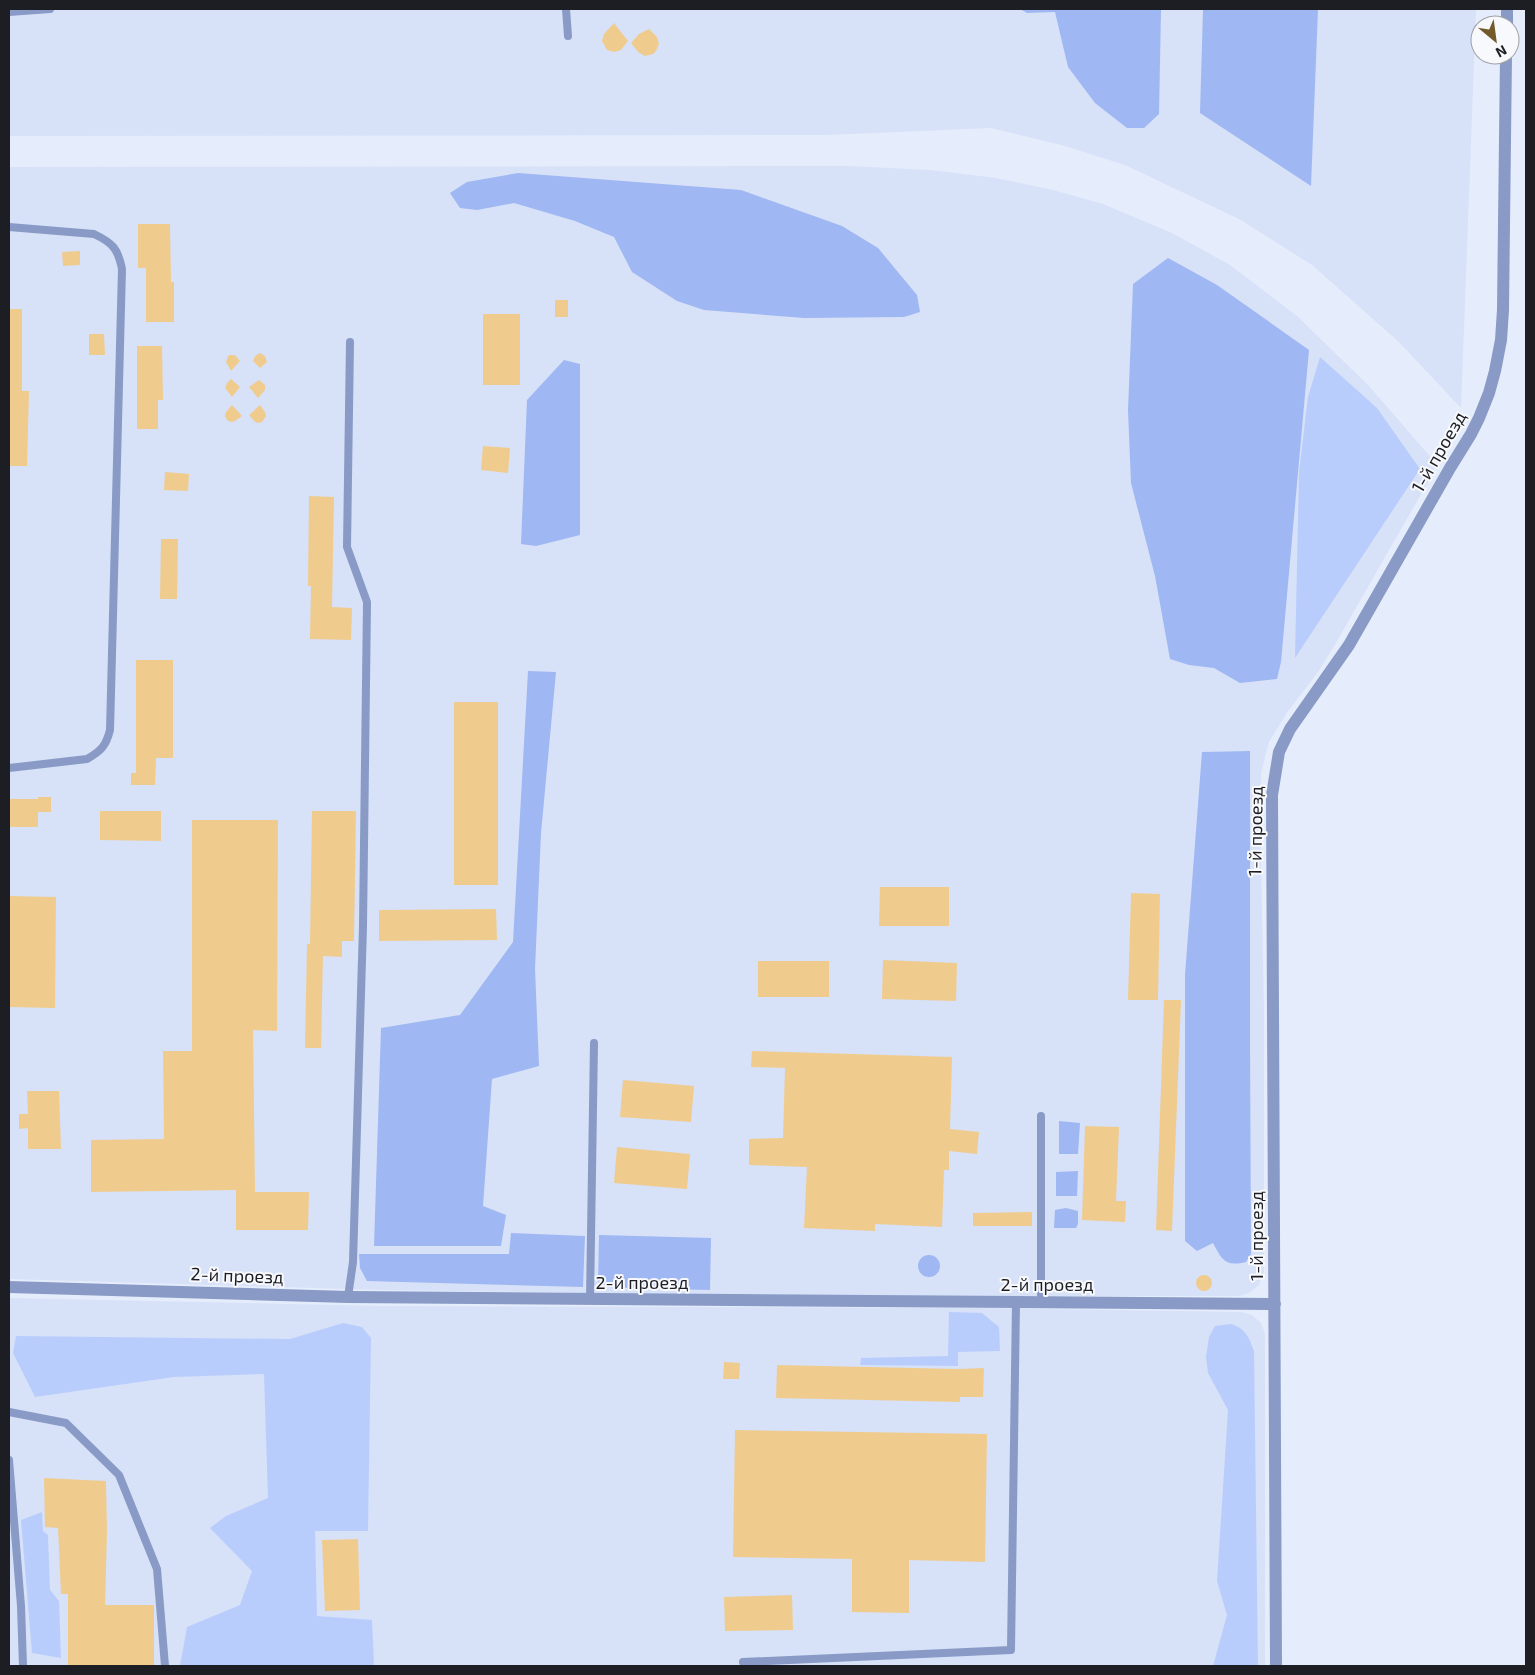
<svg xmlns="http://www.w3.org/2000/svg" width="1535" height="1675" viewBox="0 0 1535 1675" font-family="'Exo 2',sans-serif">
	<rect width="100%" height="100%" fill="#e5ecfc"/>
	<!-- built -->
	<path fill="#d7e1f8" d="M9,9h1467l-15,399 -62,-66 -87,-77 -73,-46 -114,-54 -60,-19 -74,-18 -165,7 -817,1z
		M848,166l82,4 66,8 57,12 50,14 69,29 58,32 67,51 72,70 64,74 2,7 -7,15 -91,159 -19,31 -30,39 -19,31 -8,31 -1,40 4,198v261l-5,13 -10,8 -9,3h-445l-412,-6 -374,-11v-1112z
		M9,1298l372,8 602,2 258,4 11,3 9,8 4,11v332h-1256z"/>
	<!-- green -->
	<path fill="#b9cdfd" d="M1320,357l57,51 43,61 -125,189 4,-186 9,-75z
		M949,1312l33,1 17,14 1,24 -42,1v14l-98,-1 1,-7 87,-2z
		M343,1323l19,4 9,11 -3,193h-53l2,85 55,4 2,46h-194l7,-39 53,-22 12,-34 -42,-43 16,-12 42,-18 -4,-124 -90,3 -139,20 -22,-44 3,-17 274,3z
		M1231,1324c14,4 18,13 23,27l4,315h-45l14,-51 -10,-34 11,-171 -20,-37 -2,-16 3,-20 6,-11z
		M42,1512l1,19 5,4 2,55 9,11 2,57 -29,-5 -11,-133z"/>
	<!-- forest -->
	<path fill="#9fb7f2" d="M1020,9h141l-2,105 -15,14h-17l-32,-25 -27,-36 -13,-55 -28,1z
		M1203,9h115l-7,177 -111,-73z
		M518,173l223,17 101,36 36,22 39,47 3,17 -16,5 -100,1 -100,-8 -27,-9 -45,-29 -18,-35 -39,-16 -61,-18 -37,7 -17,-2 -10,-15 17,-11z
		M1168,258l49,27 92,65 -28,312 -4,17 -37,4 -26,-15 -25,-3 -19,-6 -15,-83 -24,-93 -3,-73 5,-126z
		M564,360l16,4v171l-44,11 -15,-2 6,-144z
		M528,671l28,1 -15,161 -6,136 4,97 -47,13 -9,127 23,9 -5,31h-127l7,-218 79,-13 53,-73z
		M1250,751v288l1,215 -5,8c-21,5 -24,-2 -33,-19l-16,8 -12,-10v-266l17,-223z
		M1059,1121l21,2 -2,31h-19z
		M1078,1171l-1,25h-21v-24z
		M1066,1208l12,3v13l-2,4h-22l1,-18z
		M511,1233l74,3 -2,51 -216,-6 -7,-13 -1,-14h150z
		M599,1235l112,3 -1,52 -112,-3z
		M918 1266a11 11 0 1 1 22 0a11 11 0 1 1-22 0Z"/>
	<!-- building -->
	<path fill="#efcc8e" d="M614,23l14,18 -7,9 -7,2 -7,-2 -5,-9 2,-7z
		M649,29l8,8 2,7 -3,7 -3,3 -8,2 -7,-4 -7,-9 8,-9z
		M138,224h32l1,58h3v40h-28v-54h-8z
		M80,251v14l-17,1 -1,-14z
		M555,300h13v17h-13z
		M9,309h13v82h7l-2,75h-18z
		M483,314h37v71h-37z
		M89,334h15l1,21h-16z
		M137,346h25l1,54h-5v29h-21z
		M260,353l5,3 2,6 -7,6 -7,-7 2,-5z
		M230,355h5l5,6 -9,10 -5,-9 2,-6z
		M231,379l9,8 -8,10 -7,-9 2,-5z
		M259,380l6,5v5l-7,8 -9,-11z
		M232,405l10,11 -7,5 -4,1 -4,-2 -2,-4 1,-4z
		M260,405l5,7 1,4 -4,6 -4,1 -4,-2 -5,-6z
		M483,446l27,2 -2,25 -27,-3z
		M165,472l24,2 -1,17 -24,-1z
		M309,496l25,1 -2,110 20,1 -1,32 -41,-1 1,-53h-3z
		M161,539h17l-1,60h-17z
		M136,660h37v98h-17l-1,27h-24v-12h5z
		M454,702h44v183h-44z
		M38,797h13v15h-13v15h-29v-28h29z
		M100,811h61v30l-61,-1z
		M312,811h44l-2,130h-12v16l-19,-1 -2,92h-16l2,-104h3z
		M192,820h86l-1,211 -24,-1 2,162h54l-1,38h-72v-40l-145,2v-52l73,-1 -1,-88h29z
		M880,887h69v39h-70z
		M1131,893l29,1 -2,106h-30z
		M9,896l47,1 -1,111 -46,-1z
		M496,909l1,31 -118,1v-31z
		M883,960l74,3 -1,38 -74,-2z
		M758,961h71v36h-71z
		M1164,1000h17l-9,231 -16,-1z
		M752,1051l200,6 -2,72 29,3 -2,22 -28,-3v19h-5l-2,57 -67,-3v7l-71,-3 3,-61 -58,-2v-26l34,-1 2,-70 -34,-1z
		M623,1080l71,6 -3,36 -71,-5z
		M27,1091h32l2,58h-33v-21l-9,1v-15h9z
		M1085,1126l34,1 -3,74h10l-1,21 -43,-2z
		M617,1147l73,7 -3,35 -73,-6z
		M1032,1212v14h-59v-13z
		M1196 1283a8 8 0 1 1 16 0a8 8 0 1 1-16 0Z
		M724,1362l16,1 -1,16h-16z
		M777,1365l182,4 25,-1 -1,29h-23v5l-184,-4z
		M735,1430l252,4 -2,128 -76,-2v53l-57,-1v-53l-119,-2z
		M44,1478l62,3 1,50 -2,74h49v61h-86v-72h-7l-3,-66 -13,-1z
		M358,1539l2,71 -35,1 -3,-71z
		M792,1595l1,35 -68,1 -1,-34z"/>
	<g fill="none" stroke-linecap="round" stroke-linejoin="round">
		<!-- service -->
		<path stroke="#889ac5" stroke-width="8" d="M566,9l2,27
			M9,12l41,-3
			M9,227l85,7c19,9 24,15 28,35l-12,461c-4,16 -9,21 -23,29l-78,9
			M348,1297l5,-35 10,-336 4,-324 -20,-55 3,-205
			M590,1300l4,-257
			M1041,1303v-187
			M9,1412l57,11 53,52 38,94 8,97
			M9,1460l12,146 2,60
			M743,1662l268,-12 5,-347"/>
		<!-- minor -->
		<path stroke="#889ac5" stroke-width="12" d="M1507,25v-16
			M9,1287l339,10 927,7
			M1276,1666l-4,-871 7,-43 11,-23 59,-84 101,-177 21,-34 8,-16 10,-25 6,-22 6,-31 2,-30 3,-255"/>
	</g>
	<g text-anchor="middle" stroke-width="4" stroke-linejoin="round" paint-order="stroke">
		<!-- street labels -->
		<g font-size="18" fill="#1c1e24" stroke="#f8f9fd">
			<text transform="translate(1439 452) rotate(-60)" y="6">1-й проезд</text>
			<text transform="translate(1256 831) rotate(-89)" y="6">1-й проезд</text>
			<text transform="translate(1257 1236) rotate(-90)" y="6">1-й проезд</text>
			<text transform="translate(237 1276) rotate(2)" y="6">2-й проезд</text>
			<text x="642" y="1289">2-й проезд</text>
			<text x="1047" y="1291">2-й проезд</text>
		</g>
	</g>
	<!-- border -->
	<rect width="1535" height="1675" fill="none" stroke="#1c1e24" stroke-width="20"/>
	<!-- north arrow -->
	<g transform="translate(1495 40) rotate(151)"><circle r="24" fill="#f8f9fd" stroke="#a0a1a6"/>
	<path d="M0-4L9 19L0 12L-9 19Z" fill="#735a2b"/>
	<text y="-8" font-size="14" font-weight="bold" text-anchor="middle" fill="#1c1e24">N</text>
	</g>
</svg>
